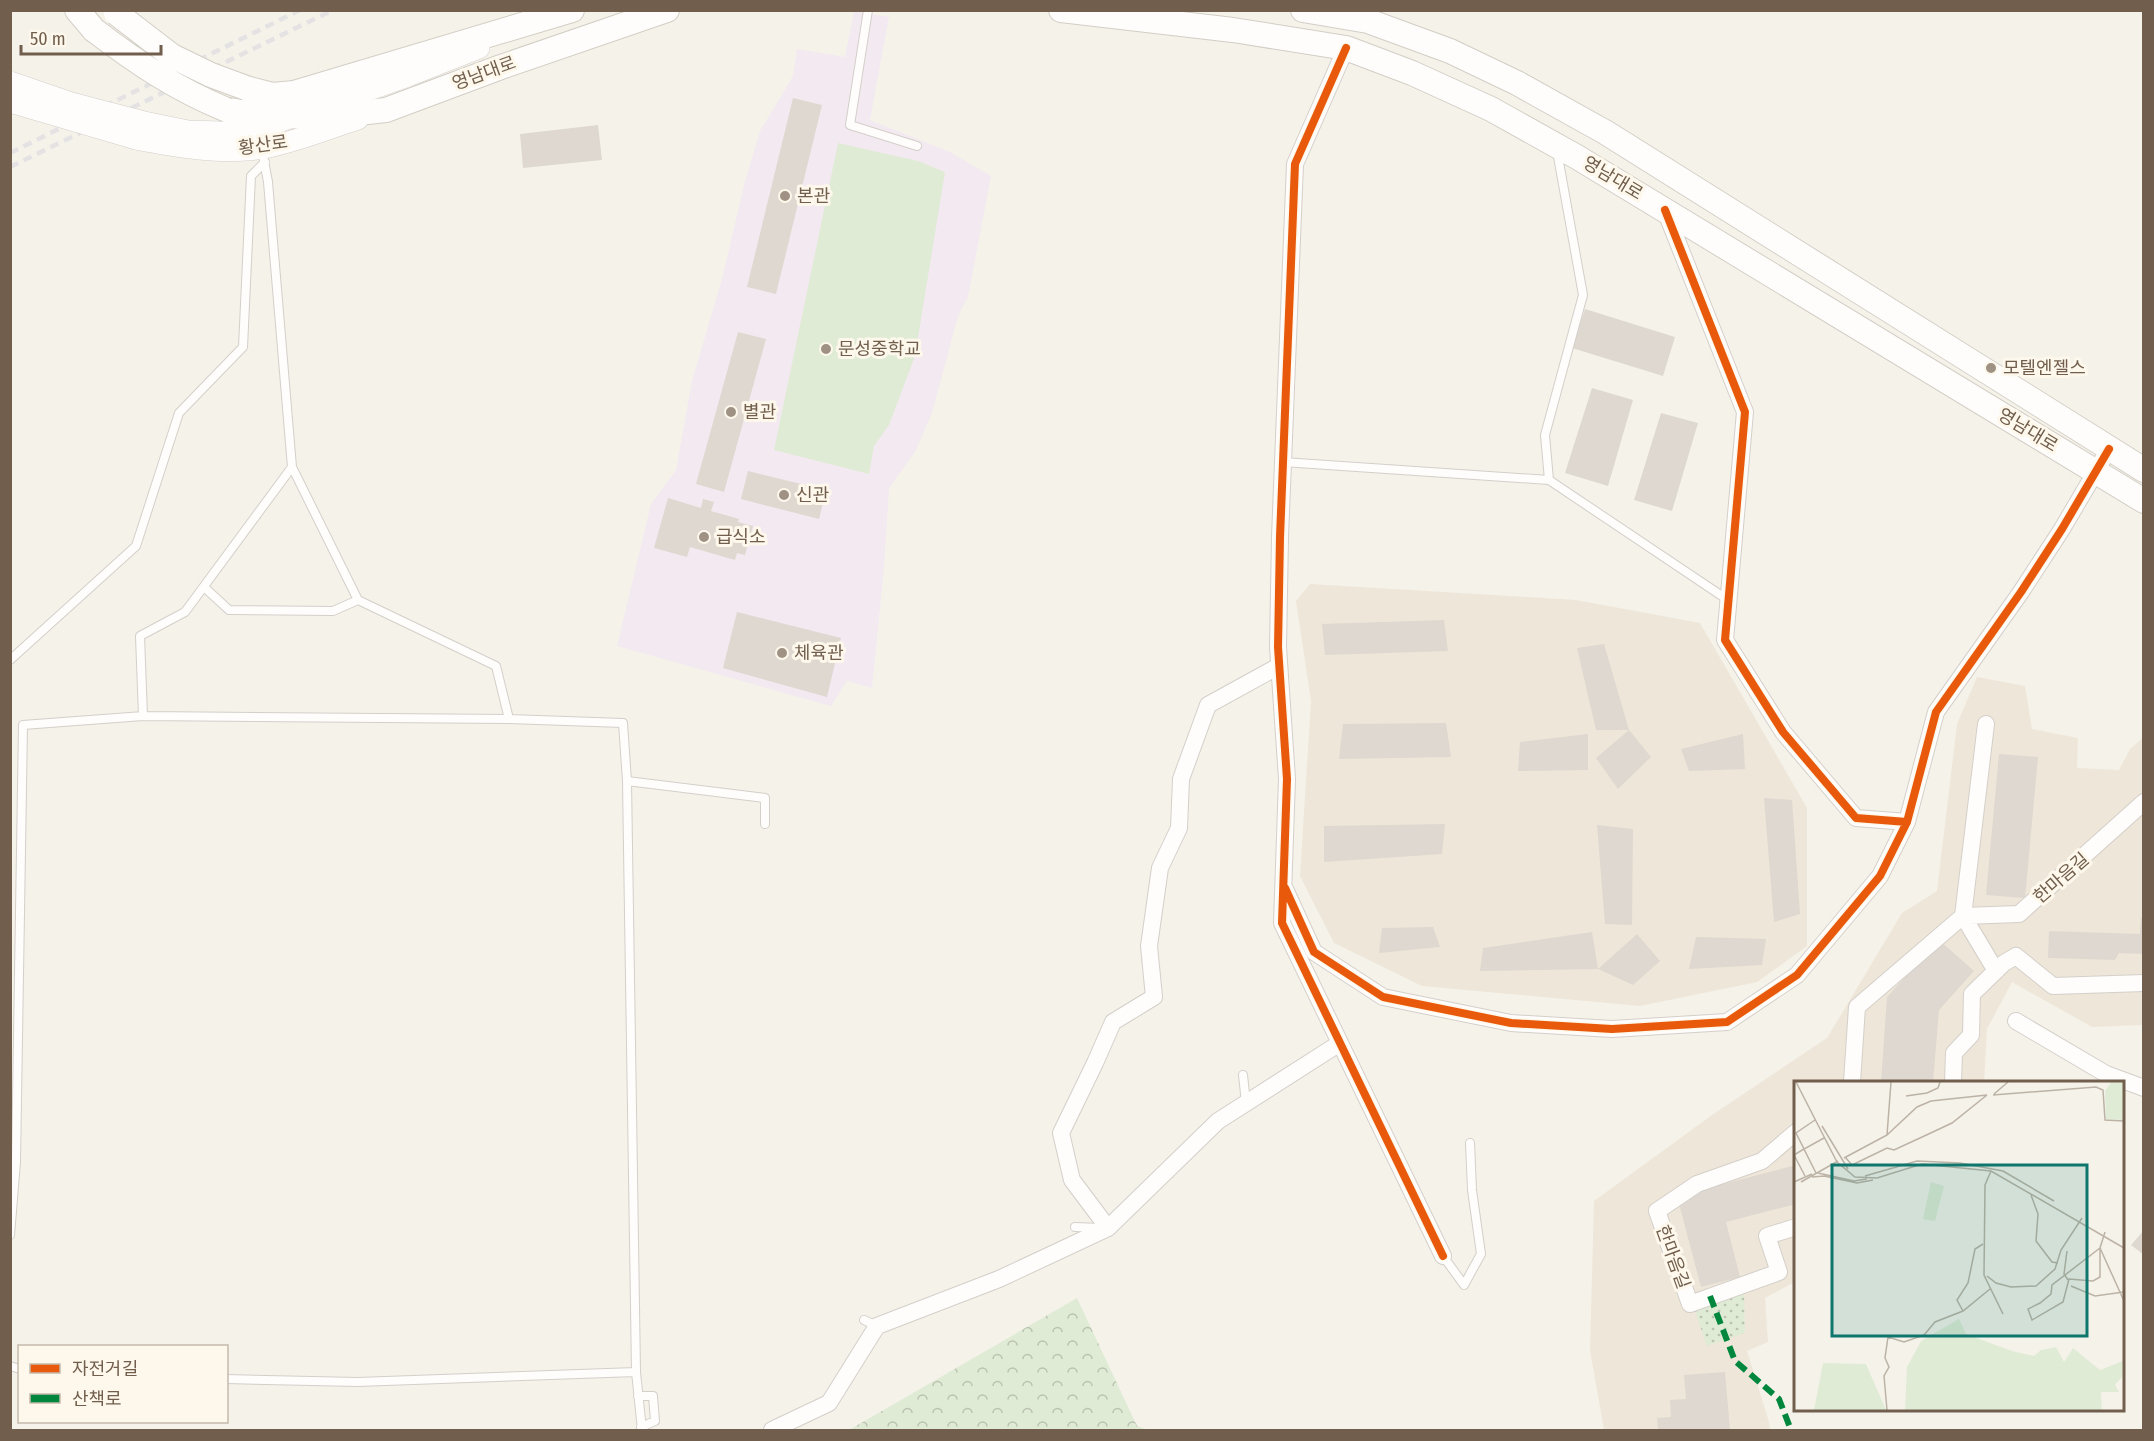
<svg xmlns="http://www.w3.org/2000/svg" width="2154" height="1441" viewBox="0 0 2154 1441" font-family="'Fira Sans Condensed','Noto Sans KR',sans-serif">
	<defs>
		<pattern id="green-dots" width="8" height="8" patternUnits="userSpaceOnUse" patternTransform="scale(1.5)"><rect width="8" height="8" fill="#e0ebd6"/><path d="M2 2h.1M6 6h.1" fill="none" stroke="#bac2b0" stroke-width="1.8" stroke-linecap="round"/></pattern>
		<pattern id="forest-crowns" width="20" height="18" patternUnits="userSpaceOnUse" patternTransform="scale(1.5)"><rect width="20" height="18" fill="#e0ebd6"/><path d="M2 6a3 3 0 1 1 6 0M12 15a3 3 0 1 1 6 0" fill="none" stroke="#bac2b0"/></pattern>
	</defs>
	<rect width="100%" height="100%" fill="#f5f2ea"/>
	<!-- residential -->
	<path fill="#eee6d8" d="M1310,584l266,16 124,23 107,185v138l-50,36 -117,24 -218,-20 -88,-43 -34,-67 11,-175 -15,-100z
		M1977,677l48,9 7,43 46,9 -1,30 42,2 11,-21 13,-11v287l-51,2 -80,-45 -25,47 -3,53h-188l-1,200 -30,16 3,44 -21,9 22,71 1,8h-166l-14,-80 4,-149 118,-86 115,-77 75,-125 35,-22 20,-167z"/>
	<!-- education -->
	<path fill="#f3e9f1" d="M854,11l35,6 -19,103 80,32 41,24 -23,121 -10,19 -26,97 -17,39 -26,36 -5,80 -12,120 -25,-7 -16,25 -214,-60 34,-142 25,-34 16,-89 31,-106 21,-90 16,-54 33,-55 4,-27 48,8z"/>
	<!-- green -->
	<path fill="url(#green-dots)" d="M1744,1290l1,43 -38,13 -14,-41z"/>
	<!-- forest -->
	<path fill="url(#forest-crowns)" d="M1077,1298l60,128 11,4h-299z"/>
	<!-- pitch -->
	<path fill="#e0ebd6" d="M838,143l80,18 27,11 -30,184 -26,69 -15,21 -5,28 -95,-24z"/>
	<!-- building -->
	<path fill="#ded8d0" d="M793,98l29,7 -46,189 -29,-7z
		M598,125l4,35 -79,8 -3,-34z
		M1585,309l90,28 -12,39 -91,-28z
		M738,332l28,7 -42,153 -28,-8z
		M1592,388l41,12 -25,86 -43,-13z
		M1661,413l37,10 -26,88 -38,-11z
		M748,471l78,19 -7,29 -78,-20z
		M668,498l33,10 2,-9 11,3 -3,9 28,8 -1,3 15,4 -8,29 -8,-2 -2,7 -45,-13 -3,10 -33,-9z
		M737,612l104,26 -14,59 -104,-29z
		M1444,620l4,31 -123,4 -3,-31z
		M1604,644l25,86h-33l-19,-82z
		M1446,723l5,34 -112,2 4,-35z
		M1629,730l22,27 -33,32 -22,-31z
		M1588,734v36l-70,1 2,-29z
		M1743,734l2,35 -56,2 -8,-22z
		M1999,754l39,3 -13,141 -39,-3z
		M1764,798l28,2 8,114 -26,8z
		M1445,824l-3,30 -118,8v-36z
		M1597,825l36,4 -1,96 -27,-1z
		M2141,918h3v36l-25,-1 -4,7 -67,-2 1,-27 91,3z
		M1433,927l7,20 -61,6 3,-25z
		M1592,932l6,37 -118,2 3,-23z
		M1637,934l23,27 -27,24 -35,-16z
		M1696,937l70,2 -4,26 -73,4z
		M1939,940l35,31 -35,39 -6,72h-52l6,-85z
		M1796,1165v39l-70,18 14,55 -39,10 -24,-91z
		M2144,1230v25l-13,-10z
		M1725,1372l5,58h-72l-1,-12 14,-1 -1,-17 16,-1 -2,-24z"/>
	<g fill="none" stroke-linecap="round" stroke-linejoin="round">
		<defs>
			<path id="service" d="M868,10l-18,115 67,21
				M262,150l6,32 24,285 66,133 138,66 13,53
				M1283,462l266,18 179,120
				M1549,480l-4,-45 38,-140 -26,-144
				M204,587l25,23 104,1 25,-11
				M10,660l126,-114 43,-133 64,-66 8,-171 14,-14
				M143,716l-3,-80 45,-24 107,-145
				M627,781l138,17v26
				M1243,1075l3,28
				M1075,1227l26,1
				M10,1235l6,-73 7,-437 120,-9 366,3 114,4 4,58 9,591 6,58
				M1443,1256l21,29 17,-31 -9,-64 -2,-47
				M864,1320l13,6
				M10,1366l10,3
				M226,1379l132,3 278,-10
				M638,1396h15l2,25 -14,6"/>
			<path id="minor" d="M1346,48l-51,116 -15,373 -2,110 9,132 -5,144 161,333
				M1665,210l80,202 -20,228 58,92 73,86 51,4
				M1986,724l-23,192 33,55
				M1285,889l29,63 69,45 128,26 101,6 115,-7 70,-47 83,-99 27,-54 29,-110 85,-120 41,-63 47,-80
				M2016,1021l90,53 38,14
				M1852,1082l5,-75 106,-91 56,-2 125,-112
				M1953,1082l1,-29 17,-18 1,-41 32,-31 12,-7 37,30 91,-3
				M1796,1132l-34,29 -65,23 -40,27 33,93 89,-32 -12,-36 29,-9
				M1108,1228l-36,-48 -11,-47 34,-70 18,-41 41,-25 -5,-51 11,-78 19,-40 2,-49 27,-74 71,-39
				M772,1430l57,-27 48,-77 122,-47 109,-51 110,-107 122,-78"/>
			<path id="tertiary" d="M144,122l44,9 33,1 37,-3 150,-53 71,-28
				M136,139c41,8 86,16 128,9 32,-6 63,-19 94,-29"/>
			<path id="secondary" d="M77,10l17,20
				M1061,10l172,20 113,18 66,25 79,36 86,48 567,344
				M1303,10l65,11 82,30 67,32 88,49 539,338
				M246,88l27,7 21,-2 278,-83
				M227,110l48,6 46,1 65,-7 115,-43 166,-57"/>
		</defs>
		<!-- service casing -->
		<use href="#service" stroke="#d4cfc9" stroke-width="10"/>
		<!-- minor casing -->
		<use href="#minor" stroke="#d4cfc9" stroke-width="18"/>
		<!-- tertiary casing -->
		<use href="#tertiary" stroke="#d4cfc9" stroke-width="22"/>
		<!-- secondary casing -->
		<use href="#secondary" stroke="#d3cec5" stroke-width="26"/>
		<!-- service -->
		<use href="#service" stroke="#fefdfc" stroke-width="8"/>
		<!-- minor -->
		<use href="#minor" stroke="#fefdfc" stroke-width="16"/>
		<!-- tertiary -->
		<use href="#tertiary" stroke="#fefdfc" stroke-width="21"/>
		<!-- secondary -->
		<use href="#secondary" stroke="#fefdfc" stroke-width="24"/>
		<!-- rail -->
		<path stroke="#e5e2e4" stroke-width="4.5" stroke-dasharray="9 6" stroke-linecap="butt" d="M10,153l290,-143
			M10,167l323,-157"/>
		<defs>
			<path id="tertiary-bridge" d="M10,82l61,21 73,19
				M10,102l126,37"/>
			<path id="secondary-bridge" d="M116,13l56,43 39,19 35,13
				M94,30c43,33 82,59 133,80"/>
		</defs>
		<!-- tertiary-bridge casing -->
		<use href="#tertiary-bridge" stroke="#d4cfc9" stroke-width="22" stroke-linecap="butt"/>
		<!-- secondary-bridge casing -->
		<use href="#secondary-bridge" stroke="#d3cec5" stroke-width="26" stroke-linecap="butt"/>
		<!-- tertiary-bridge -->
		<use href="#tertiary-bridge" stroke="#fefdfc" stroke-width="21"/>
		<!-- secondary-bridge -->
		<use href="#secondary-bridge" stroke="#fefdfc" stroke-width="24"/>
		<!-- quiet -->
		<path stroke="#00873e" stroke-width="6" stroke-dasharray="12 6" stroke-linecap="butt" d="M1710,1296l25,65 44,38 12,31"/>
		<defs>
			<path id="cycleway" d="M1346,48l-51,116 -15,373 -2,110 9,132 -5,144 161,333
				M1665,210l80,202 -20,228 58,92 73,86 51,4
				M1285,888l29,64 69,45 128,26 101,6 115,-7 70,-47 83,-99 27,-54 29,-110 85,-120 41,-63 47,-80"/>
		</defs>
		<!-- cycleway casing -->
		<use href="#cycleway" stroke="#fdf8eb" stroke-width="11"/>
		<!-- cycleway -->
		<use href="#cycleway" stroke="#e8590c" stroke-width="8"/>
	</g>
	<!-- markers -->
	<g fill="#9f9284" stroke="#fdf8eb" stroke-width="2">
		<circle cx="785" cy="196" r="6"/>
		<circle cx="826" cy="349" r="6"/>
		<circle cx="1991" cy="368" r="6"/>
		<circle cx="731" cy="412" r="6"/>
		<circle cx="784" cy="495" r="6"/>
		<circle cx="704" cy="537" r="6"/>
		<circle cx="782" cy="653" r="6"/>
	</g>
	<g text-anchor="middle" stroke-width="6" stroke-linejoin="round" paint-order="stroke">
		<!-- street labels -->
		<g font-size="18" fill="#715e4d" stroke="#fdf8eb">
			<text transform="translate(484 73) rotate(-20)" y="6">영남대로</text>
			<text transform="translate(263 145) rotate(-8)" y="6">황산로</text>
			<text transform="translate(1613 178) rotate(31)" y="6">영남대로</text>
			<text transform="translate(2028 430) rotate(31)" y="6">영남대로</text>
			<text transform="translate(2061 878) rotate(-41)" y="6">한마음길</text>
			<text transform="translate(1673 1257) rotate(70)" y="6">한마음길</text>
		</g>
		<!-- poi labels -->
		<g font-size="18" fill="#715e4d" stroke="#fdf8eb" text-anchor="start">
			<text x="797" y="202">본관</text>
			<text x="838" y="355">문성중학교</text>
			<text x="2003" y="374">모텔엔젤스</text>
			<text x="743" y="418">별관</text>
			<text x="796" y="501">신관</text>
			<text x="716" y="543">급식소</text>
			<text x="794" y="659">체육관</text>
		</g>
	</g>
	<!-- overview -->
	<g transform="translate(1794 1081)">
		<rect width="330" height="330" fill="#f5f2ea"/>
		<path d="M317,1h13v38l-18,-1 -1,-28z" fill="#e0ebd6"/>
		<path d="M165,238l7,15 46,17 22,5 7,-6 15,-3 8,15 9,-14 27,22 23,-9 -1,16 -7,8 4,7h-18l1,18h-197l2,-43 14,-26zM29,282l43,1 20,46h-72z" fill="#e0ebd6"/>
		<path d="M137,101l13,4 -9,35 -12,-2z" fill="#e0ebd6"/>
		<path fill="none" stroke="#bcb3a6" stroke-width="1.5" d="M2,1l41,80 18,15 22,1 45,-14 69,7 133,77M200,13l14,-12M199,14l103,-8 7,3 2,30 19,1M112,15l21,-3 11,-5 2,-6M28,45l26,43M93,54l30,-28 14,-6 56,-6M0,74l10,-6 -8,-16 19,-13M0,74l11,21M51,76l7,8 35,-17 7,2 26,-12 32,-15 35,-28M50,77l43,-23 4,-53M197,90l-6,14 -1,90 19,39M22,92l-12,-24 20,-11M24,92l36,8 13,-2M71,95l52,-15 43,2 43,8 51,30M18,96l12,-1 33,7 16,-3M0,101l18,-8M7,101l37,-21M237,114l7,19 -2,27 16,21 6,1M311,151l-5,16 24,53M306,167v29l-7,4 -24,-2 -6,23 -31,18 -4,-11 12,-6 11,-9 1,-9zM273,170l-3,23 4,6M193,195l9,7 15,4 25,-1 19,-17 6,-19 21,-32M277,205l24,10 29,-4M169,230l-6,-11 11,-17 7,-34 8,-5M93,329l-3,-34 5,-9 -4,-9 3,-21 16,5 20,-7 11,-13 28,-11 27,-22"/>
		<path fill="#0f766e" fill-opacity="0.15" stroke="#0f766e" stroke-width="3" d="M38,84h255v171h-255z"/>
		<rect width="330" height="330" fill="none" stroke="#715e4d" stroke-width="3"/>
	</g>
	<!-- border -->
	<rect width="2154" height="1441" fill="none" stroke="#715e4d" stroke-width="24"/>
	<!-- legend -->
	<rect x="18" y="1345" width="210" height="78" fill="#fdf8eb" stroke="#c5baac" stroke-width="1.5"/>
	<rect x="30" y="1364" width="30" height="9" fill="#e8590c" stroke="#c5baac" stroke-width="1.5"/>
	<text x="72" y="1375" font-size="18" fill="#715e4d">자전거길</text>
	<rect x="30" y="1394" width="30" height="9" fill="#00873e" stroke="#c5baac" stroke-width="1.5"/>
	<text x="72" y="1405" font-size="18" fill="#715e4d">산책로</text>
	<!-- scale -->
	<path d="M21 45v9h140v-9" fill="none" stroke="#715e4d" stroke-width="3"/>
	<text x="30" y="45" font-size="18" fill="#715e4d" stroke="#fdf8eb" stroke-width="4.5" paint-order="stroke">50 m</text>
</svg>
